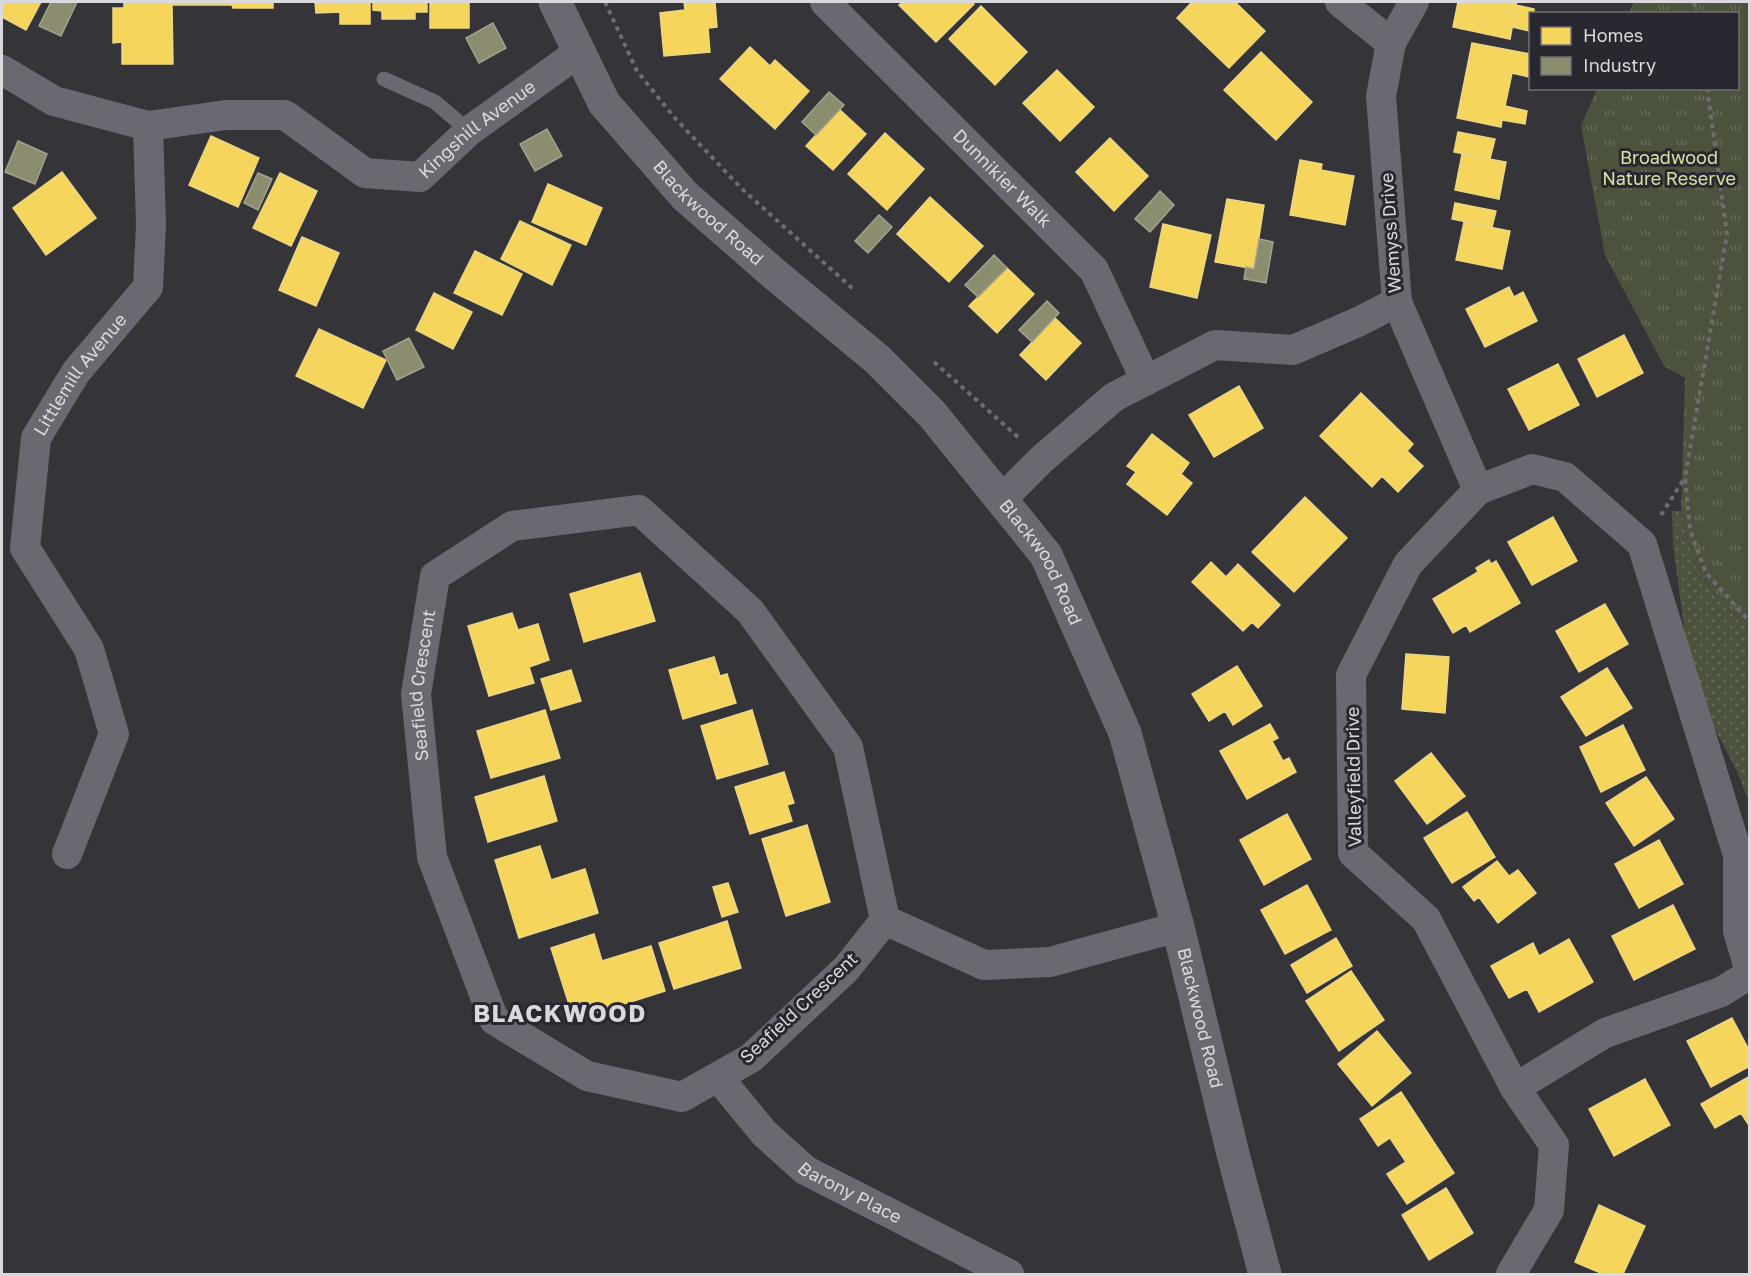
<svg xmlns="http://www.w3.org/2000/svg" width="1751" height="1276" viewBox="0 0 1751 1276" font-family="'Golos Text',sans-serif">
	<defs>
		<pattern id="grass-dots" width="8" height="8" patternUnits="userSpaceOnUse" patternTransform="scale(1.5)"><rect width="8" height="8" fill="#4c533c"/><path d="M2 2h.1M6 6h.1" fill="none" stroke="#656b58" stroke-width="1.8" stroke-linecap="round"/></pattern>
		<pattern id="park-tufts" width="24" height="20" patternUnits="userSpaceOnUse" patternTransform="scale(1.5)"><rect width="24" height="20" fill="#4c533c"/><path d="M3 7l-1-3M5 7V3M7 7l1-3M15 17l-1-3M17 17v-4M19 17l1-3" fill="none" stroke="#656b58"/></pattern>
	</defs>
	<rect width="100%" height="100%" fill="#343439"/>
	<!-- grass -->
	<path fill="url(#grass-dots)" d="M1672,511h9l13,54 19,26 36,40v171l-12,-31 -39,-74 -9,-34 -16,-118z"/>
	<!-- park -->
	<path fill="url(#park-tufts)" d="M1634,2h115v629l-36,-40 -19,-26 -13,-54 4,-133 -21,-12 -59,-111 -24,-129 16,-37 141,-1v-74l-109,-1z"/>
	<!-- homes -->
	<path fill="#f6d55c" stroke="#edd683" stroke-width="1.5" d="M2,2h39l-15,28 -24,-13z
		M124,2h149v6h-40l-1,-3h-60l1,59h-51v-22l-9,1v-35h11z
		M315,2h55v22h-30v-12l-24,1z
		M373,2h54v10h-12v7h-33v-8l-9,-1z
		M430,2h39v26h-39z
		M684,2h31l2,25 -9,1 2,24 -46,4 -4,-43 25,-3z
		M903,2h68l3,2 -38,38 -37,-37z
		M1192,2h43l30,29 -36,37 -52,-50z
		M1458,2h59l-7,37 -57,-12z
		M1516,5l18,4v5h-4v17l-18,-4z
		M981,6l46,46 -32,33 -46,-46z
		M1472,43l58,11 -1,23 -17,-4 -7,33 22,5 -2,13 -23,-4 -1,7 -44,-9z
		M750,47l20,19 5,-6 34,31 -34,38 -55,-50z
		M1261,52l51,50 -36,38 -52,-50z
		M1057,70l37,37 -34,34 -37,-38z
		M839,109l27,25 -33,36 -27,-24z
		M1458,132l37,7 -5,20 -36,-7z
		M885,133l39,36 -37,41 -39,-36z
		M211,136l48,22 -21,49 -49,-22z
		M1110,138l38,38 -34,35 -38,-39z
		M1462,154l44,8 -7,37 -44,-9z
		M1300,160l22,4 -1,6 33,6 -9,49 -55,-10z
		M62,172l34,46 -50,37 -33,-47z
		M280,173l37,18 -26,55 -38,-18z
		M548,184l54,24 -16,37 -54,-23z
		M930,197l53,49 -34,36 -52,-48z
		M1227,199l37,6 -10,64 -39,-7z
		M1455,203l41,8 -4,16 -40,-8z
		M520,221l51,24 -19,40 -51,-26z
		M1464,222l46,9 -8,38 -46,-9z
		M1163,224l48,11 -14,63 -47,-11z
		M302,237l37,16 -23,53 -37,-16z
		M475,251l47,23 -20,41 -48,-22z
		M1007,268l27,26 -37,39 -28,-27z
		M1509,287l5,10 9,-5 14,29 -52,26 -19,-38z
		M434,293l38,19 -19,37 -37,-19z
		M1055,318l26,25 -35,37 -26,-25z
		M319,329l67,31 -23,48 -67,-32z
		M1624,335l19,38 -46,24 -19,-38z
		M1558,364l21,41 -50,25 -21,-41z
		M1239,386l24,42 -49,29 -25,-42z
		M1361,393l52,51 -6,7 16,15 -25,26 -16,-16 -10,11 -52,-51z
		M1152,434l37,29 -8,11 11,9 -25,32 -40,-31 9,-12 -9,-6z
		M1305,497l42,41 -53,54 -42,-40z
		M1553,517l24,44 -45,24 -24,-43z
		M1489,560l2,4 5,-3 24,42 -50,29 -4,-7 -13,8 -20,-34 45,-27 -2,-4z
		M1211,562l15,15 12,-13 42,41 -22,23 -6,-6 -9,9 -51,-49z
		M640,573l15,48 -71,21 -14,-48z
		M1605,604l23,40 -49,28 -23,-41z
		M512,613l6,17 20,-6 11,36 -20,7 5,16 -45,13 -21,-70z
		M1406,654l43,3 -4,56 -43,-4z
		M714,657l6,19 7,-2 9,29 -53,16 -14,-49z
		M1237,666l25,40 -29,19 -8,-14 -16,10 -17,-27z
		M1607,668l25,40 -46,28 -25,-39z
		M571,670l10,31 -30,9 -10,-31z
		M545,710l15,48 -69,20 -14,-47z
		M752,710l16,54 -51,15 -16,-53z
		M1270,724l8,14 -6,3 11,20 6,-3 7,14 -49,27 -27,-48z
		M1623,725l22,45 -44,22 -21,-45z
		M1431,753l34,43 -38,28 -32,-43z
		M784,772l10,31 -7,2 5,16 -42,13 -15,-47z
		M544,776l13,45 -69,21 -13,-45z
		M1646,777l28,42 -40,27 -28,-43z
		M1467,812l28,45 -43,26 -28,-45z
		M1287,814l24,45 -47,26 -24,-45z
		M807,825l23,77 -44,14 -24,-77z
		M1659,840l24,44 -44,24 -24,-44z
		M540,846l11,34 34,-11 13,44 -79,25 -24,-78z
		M1497,861l12,15 9,-6 18,23 -38,30 -19,-26 -5,4 -11,-14z
		M728,883l10,29 -16,5 -9,-30z
		M1307,885l24,45 -46,24 -24,-44z
		M1673,905l22,44 -61,31 -22,-44z
		M727,921l14,47 -67,21 -15,-46z
		M594,934l8,27 49,-15 14,45 -91,29 -23,-72z
		M1336,938l16,28 -45,27 -16,-28z
		M1569,939l24,43 -54,30 -12,-23 -18,9 -18,-32 42,-23 6,13z
		M1351,971l33,49 -45,31 -33,-50z
		M1732,1018l18,34v14l-39,21 -24,-46z
		M1377,1031l34,42 -39,33 -34,-42z
		M1750,1076v51l-9,-14 -26,15 -14,-24z
		M1645,1079l25,46 -56,31 -25,-47z
		M1401,1092l53,81 -47,31 -20,-30 19,-12 -16,-24 -12,8 -18,-27z
		M1446,1188l27,45 -44,27 -27,-45z
		M1599,1205l46,21 -22,48h-20l-28,-12z"/>
	<!-- industry -->
	<path fill="#8c8c6e" stroke="#a3a390" stroke-width="1.5" d="M51,2h26l-16,34 -22,-10z
		M493,23l13,25 -27,15 -13,-25z
		M829,92l15,13 -28,30 -14,-13z
		M547,129l15,27 -27,15 -15,-27z
		M18,141l29,13 -12,30 -30,-12z
		M258,173l14,6 -14,31 -14,-7z
		M1160,191l14,14 -24,27 -15,-13z
		M879,215l13,12 -24,26 -13,-12z
		M1259,239l14,3 -7,41 -22,-4 2,-12 8,2z
		M994,255l13,13 -29,29 -13,-12z
		M1047,301l12,12 -27,29 -13,-12z
		M409,338l15,29 -27,13 -14,-29z"/>
	<g fill="none" stroke-linecap="round" stroke-linejoin="round">
		<!-- path -->
		<path stroke="#6e6b73" stroke-width="4" stroke-dasharray="4.5 4.5" stroke-linecap="butt" d="M605,2l32,69 37,46 67,71 112,101
			M1694,2l2,12
			M1707,88l20,146 -42,244 5,52 16,43 44,49
			M934,362l84,75
			M1661,515l23,-36"/>
		<!-- service -->
		<path stroke="#6c6871" stroke-width="15" d="M384,79l51,23 34,29"/>
		<!-- minor -->
		<g stroke="#6c6871" stroke-width="30">
			<path id="s1" d="M825,2l269,268 52,111"/>
			<path d="M1340,2l51,41"/>
			<path id="s2" d="M2,70l52,31 94,25 78,-11h59l80,58 55,4 49,-46 110,-79"/>
			<path d="M1397,302l81,188"/>
			<path d="M1002,499l40,-40 72,-62 101,-52 78,5 65,-28 39,-20 -16,-206 10,-53 23,-41"/>
			<path id="s3" d="M67,854l47,-120 -25,-85 -64,-101 11,-110 40,-66 72,-85 3,-62 -3,-99"/>
			<path id="s4" d="M885,920l-39,49 -95,89 -69,39 -95,-21 -93,-56 -62,-163 -16,-163 19,-118 77,-50 127,-16 111,101 98,136 37,173 99,45 66,-3 128,-35"/>
			<path id="s5" d="M718,1077l46,56 41,37 204,104"/>
			<path d="M1515,1088l90,-55 116,-41 29,-18"/>
			<path d="M1511,1274l38,-64 5,-65 -39,-57 -89,-169 -73,-66 -2,-178 57,-111 70,-74 54,-21 33,8 77,67 96,311v76l12,41"/>
		</g>
		<!-- tertiary -->
		<path stroke="#6c6871" stroke-width="33" id="s6" d="M555,2l49,101 81,93 87,76 105,87 55,55 114,141 79,178 53,194 56,231 31,116"/>
	</g>
	<g text-anchor="middle" stroke-width="6" stroke-linejoin="round" paint-order="stroke">
		<!-- street labels -->
		<g font-size="18" fill="#d9d9de" stroke="#292831">
			<text dy="6" stroke="none"><textPath href="#s2" startOffset="524">Kingshill Avenue</textPath></text>
			<text dy="6" stroke="none"><textPath href="#s1" startOffset="250">Dunnikier Walk</textPath></text>
			<text dy="6" stroke="none"><textPath href="#s6" startOffset="264">Blackwood Road</textPath></text>
			<text transform="translate(1391 233) rotate(-94)" y="6">Wemyss Drive</text>
			<text dy="6" stroke="none"><textPath href="#s3" startOffset="525">Littlemill Avenue</textPath></text>
			<text dy="6" stroke="none"><textPath href="#s6" startOffset="750">Blackwood Road</textPath></text>
			<text dy="6" stroke="none"><textPath href="#s4" startOffset="825">Seafield Crescent</textPath></text>
			<text transform="translate(1354 777) rotate(-91)" y="6">Valleyfield Drive</text>
			<text transform="translate(799 1008) rotate(-43)" y="6">Seafield Crescent</text>
			<text dy="6" stroke="none"><textPath href="#s6" startOffset="1236">Blackwood Road</textPath></text>
			<text dy="6" stroke="none"><textPath href="#s5" startOffset="178">Barony Place</textPath></text>
		</g>
		<!-- park labels -->
		<g font-size="18" fill="#d3e5a3" stroke="#292831">
			<text x="1669" y="164">Broadwood<tspan x="1669" dy="21">Nature Reserve</tspan></text>
		</g>
		<!-- district labels -->
		<g font-size="24" font-weight="bold" letter-spacing="1.5" fill="#d9d9de" stroke="#292831">
			<text x="560" y="1022">BLACKWOOD</text>
		</g>
	</g>
	<!-- border -->
	<rect width="1751" height="1276" fill="none" stroke="#d9d9de" stroke-width="6"/>
	<!-- legend -->
	<rect x="1529" y="12" width="210" height="78" fill="#292831" stroke="#6f6f76" stroke-width="1.5"/>
	<rect x="1541" y="27" width="30" height="18" fill="#f6d55c" stroke="#6f6f76" stroke-width="1.5"/>
	<text x="1583" y="42" font-size="18" fill="#d9d9de">Homes</text>
	<rect x="1541" y="57" width="30" height="18" fill="#8c8c6e" stroke="#6f6f76" stroke-width="1.5"/>
	<text x="1583" y="72" font-size="18" fill="#d9d9de">Industry</text>
</svg>
